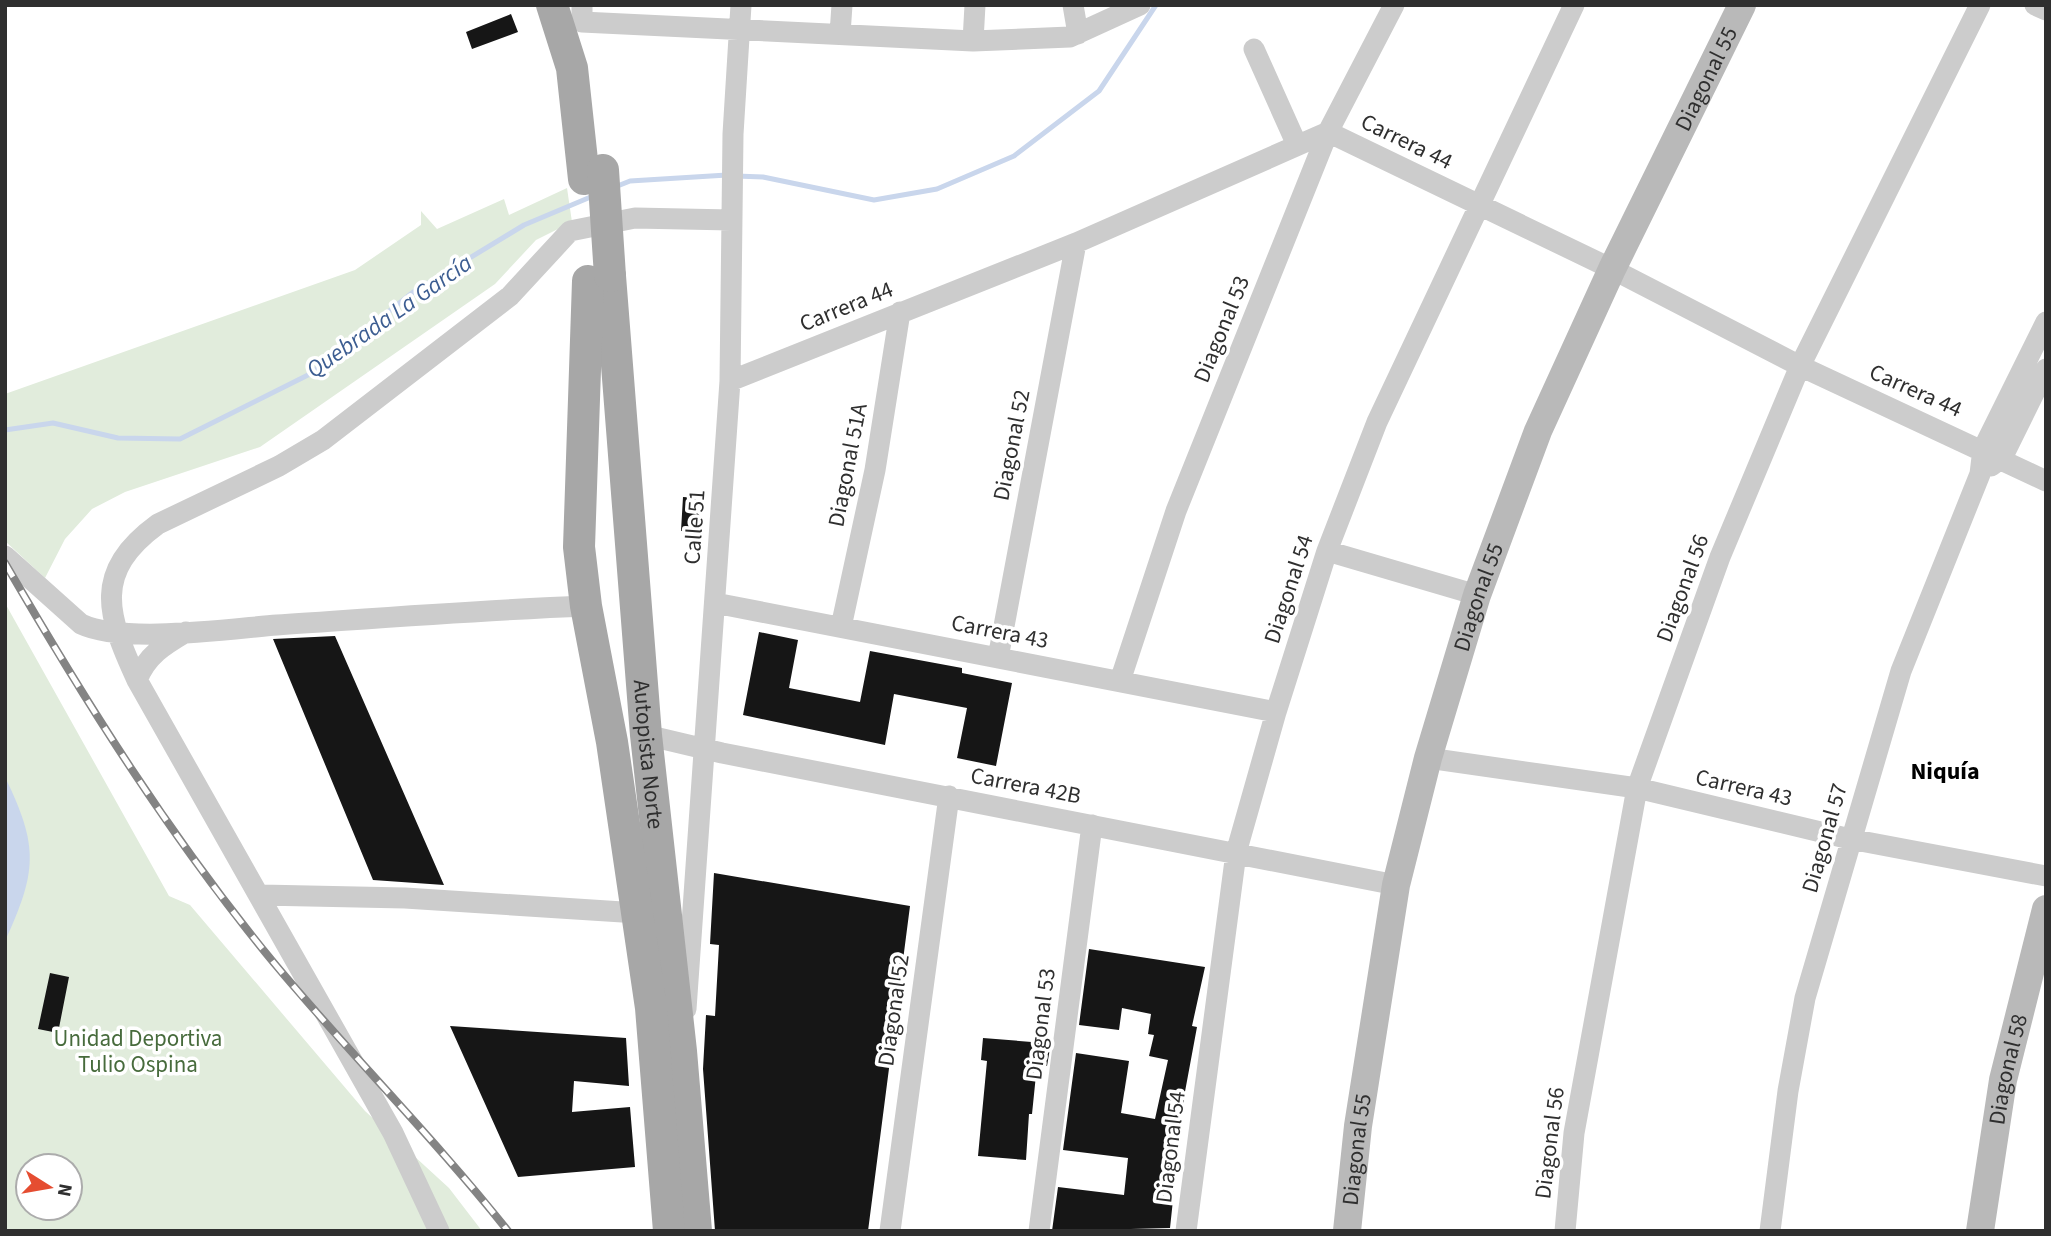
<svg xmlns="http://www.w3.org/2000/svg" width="2051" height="1236" viewBox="0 0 2051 1236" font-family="'Source Sans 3',sans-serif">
	<rect width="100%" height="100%" fill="#fff"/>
	<!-- green -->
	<path fill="#e1ecdc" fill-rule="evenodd" d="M567,188l5,34 -36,18 -41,44 -235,163 -135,45 -33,17 -27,30 -20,39 -40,-37v-147l350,-124 66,-45v-14l16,18 67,-30 5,16z
		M5,603l164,293 21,9 175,206 84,77 33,43h-477zM28,1166h42v42h-42z"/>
	<!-- water -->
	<path fill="#c9d6ec" d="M5,777c34,70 32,94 0,164z"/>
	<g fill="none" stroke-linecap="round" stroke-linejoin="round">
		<!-- stream -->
		<path stroke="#c9d6ec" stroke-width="5" d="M736,176l27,1 111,23 63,-11 77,-33 85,-65 57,-86
			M615,187l15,-6 97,-6
			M5,430l48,-7 65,15 62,1 130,-65 102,-81 112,-68 69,-29"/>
	</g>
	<!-- building -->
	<path fill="#161616" d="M511,14l7,18 -46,17 -6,-17z
		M683,497l17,1 -1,34 -18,-1z
		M759,632l39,8 -9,48 71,14 10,-51 92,17v5l50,10 -16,83 -39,-8 10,-50 -73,-14 -9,51 -142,-30z
		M335,636l109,249 -71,-5 -100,-241z
		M714,873l196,33 -42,325h-153l-12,-162 3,-54 9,1 4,-71 -9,-1z
		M1089,949l116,18 -13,59 5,1 -13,70 -14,131 -118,3 6,-44 66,8 4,-37 -65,-8 13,-97 53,8 -8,52 34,6 13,-59 -19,-4 5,-21 -6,-1 3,-20 -29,-6 -3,22 -40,-5z
		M50,973l19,4 -11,56 -20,-4z
		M450,1026l176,12 3,48 -55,-5 -2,31 58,-5 5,60 -117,10z
		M983,1038l61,5v4l6,1 -3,18 -10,-1 -5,49h-3l-3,46 -48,-4 9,-95 -6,-1z"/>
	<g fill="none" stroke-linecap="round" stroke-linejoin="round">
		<!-- street -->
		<path stroke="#ccc" stroke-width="21" d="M582,5v17l391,19 97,-4 70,-32
			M1073,5l5,29
			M2035,5l11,5
			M840,34l2,-29
			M973,41l2,-36
			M1254,49l43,96
			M730,381l346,-138 252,-111 284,137 188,97 246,115
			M1991,466l11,-8 44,-89
			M1327,551l150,44
			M5,556l76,68c42,20 147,5 196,1 103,-7 205,-15 309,-19
			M715,603l561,109
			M841,627l34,-157 25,-158
			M998,658l78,-415
			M137,680c10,-25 27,-35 49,-48
			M1120,681l56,-170 152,-379 66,-127
			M646,735l76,18 674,132
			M1428,758l209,30 213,51 196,37
			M261,895l144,3 233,15
			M686,1009l44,-628 3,-247 8,-129
			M439,1231l-46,-98 -256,-453c-30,-65 -45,-108 21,-156l121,-58 44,-26 187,-144 60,-65 65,-13 96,2
			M890,1231l59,-435
			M1039,1231l53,-406
			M1186,1231l50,-378 40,-141 51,-161 50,-129 197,-417
			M1565,1231l9,-98 63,-345 83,-231 80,-191 180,-361
			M1770,1231l18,-140 17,-93 96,-327 79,-197 3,-25 63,-127"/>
		<!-- secondary -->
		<g stroke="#b9b9b9" stroke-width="28">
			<path id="s1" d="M1347,1231l11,-105 38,-241 32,-127 49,-163 61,-164 74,-162 130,-264"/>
			<path id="s2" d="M1980,1231l23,-151 43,-171"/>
		</g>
		<!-- primary -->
		<g stroke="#a7a7a7" stroke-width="32">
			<path d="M552,5l20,63 12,111"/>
			<path id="s3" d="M610,276l36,459 35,316 15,180"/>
			<path d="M588,281l-9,266 7,59 26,136 39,266 18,223"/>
		</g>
		<defs>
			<path id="rail" d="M5,563c81,140 166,275 269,400 76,91 160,175 234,268"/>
		</defs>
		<!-- rail casing -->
		<use href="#rail" stroke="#848484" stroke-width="8"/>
		<!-- rail -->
		<use href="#rail" stroke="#fff" stroke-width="5" stroke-dasharray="16" stroke-linecap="butt"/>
		<!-- primary-bridge -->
		<path stroke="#a7a7a7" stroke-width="32" d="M603,170l7,106"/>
	</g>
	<g text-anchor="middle" stroke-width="7" stroke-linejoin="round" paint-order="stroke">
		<!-- street labels -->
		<g font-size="23" fill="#2f2f2f" stroke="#fff">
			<text dy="8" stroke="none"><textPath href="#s1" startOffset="1216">Diagonal 55</textPath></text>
			<text transform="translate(1407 141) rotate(26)" y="8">Carrera 44</text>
			<text transform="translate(846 306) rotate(-22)" y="8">Carrera 44</text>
			<text transform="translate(1221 329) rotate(-68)" y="8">Diagonal 53</text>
			<text transform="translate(1916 390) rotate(24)" y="8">Carrera 44</text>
			<text transform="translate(1011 445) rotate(-79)" y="8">Diagonal 52</text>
			<text transform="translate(847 465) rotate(-79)" y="8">Diagonal 51A</text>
			<text transform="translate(694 527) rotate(-86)" y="8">Calle 51</text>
			<text transform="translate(1682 588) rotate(-70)" y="8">Diagonal 56</text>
			<text transform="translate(1288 589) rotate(-72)" y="8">Diagonal 54</text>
			<text dy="8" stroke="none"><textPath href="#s1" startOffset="649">Diagonal 55</textPath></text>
			<text transform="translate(1000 631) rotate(11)" y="8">Carrera 43</text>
			<text dy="8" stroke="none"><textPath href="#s3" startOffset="480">Autopista Norte</textPath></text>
			<text transform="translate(1026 785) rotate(11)" y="8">Carrera 42B</text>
			<text transform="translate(1744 787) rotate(13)" y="8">Carrera 43</text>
			<text transform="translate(1824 838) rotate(-74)" y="8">Diagonal 57</text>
			<text transform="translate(893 1010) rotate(-82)" y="8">Diagonal 52</text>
			<text transform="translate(1040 1024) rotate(-83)" y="8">Diagonal 53</text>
			<text dy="8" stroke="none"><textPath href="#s2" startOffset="164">Diagonal 58</textPath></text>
			<text transform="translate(1549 1143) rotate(-83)" y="8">Diagonal 56</text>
			<text transform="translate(1170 1147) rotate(-83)" y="8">Diagonal 54</text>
			<text dy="8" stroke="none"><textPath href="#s1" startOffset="82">Diagonal 55</textPath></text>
		</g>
		<!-- park labels -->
		<g font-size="23" fill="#476b3c" stroke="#fff">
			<text x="138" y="1046">Unidad Deportiva<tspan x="138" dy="26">Tulio Ospina</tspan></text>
		</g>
		<!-- water labels -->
		<g font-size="24" font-style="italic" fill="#3c5d91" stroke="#fff">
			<text transform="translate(389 316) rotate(-35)" y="8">Quebrada La García</text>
		</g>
		<!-- neighbourhood labels -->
		<g font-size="24" font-weight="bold" fill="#000" stroke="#fff">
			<text x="1945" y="779">Niquía</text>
		</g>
	</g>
	<!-- border -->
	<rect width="2051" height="1236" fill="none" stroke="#2f2f2f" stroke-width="14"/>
	<!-- north arrow -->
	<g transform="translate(49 1187) rotate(101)"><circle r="33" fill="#ffffff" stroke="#acacac" stroke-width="2"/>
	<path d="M0-5L12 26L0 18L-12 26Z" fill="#e54d31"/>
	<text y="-10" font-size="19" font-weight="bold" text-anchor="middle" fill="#2f2f2f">N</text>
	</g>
</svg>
